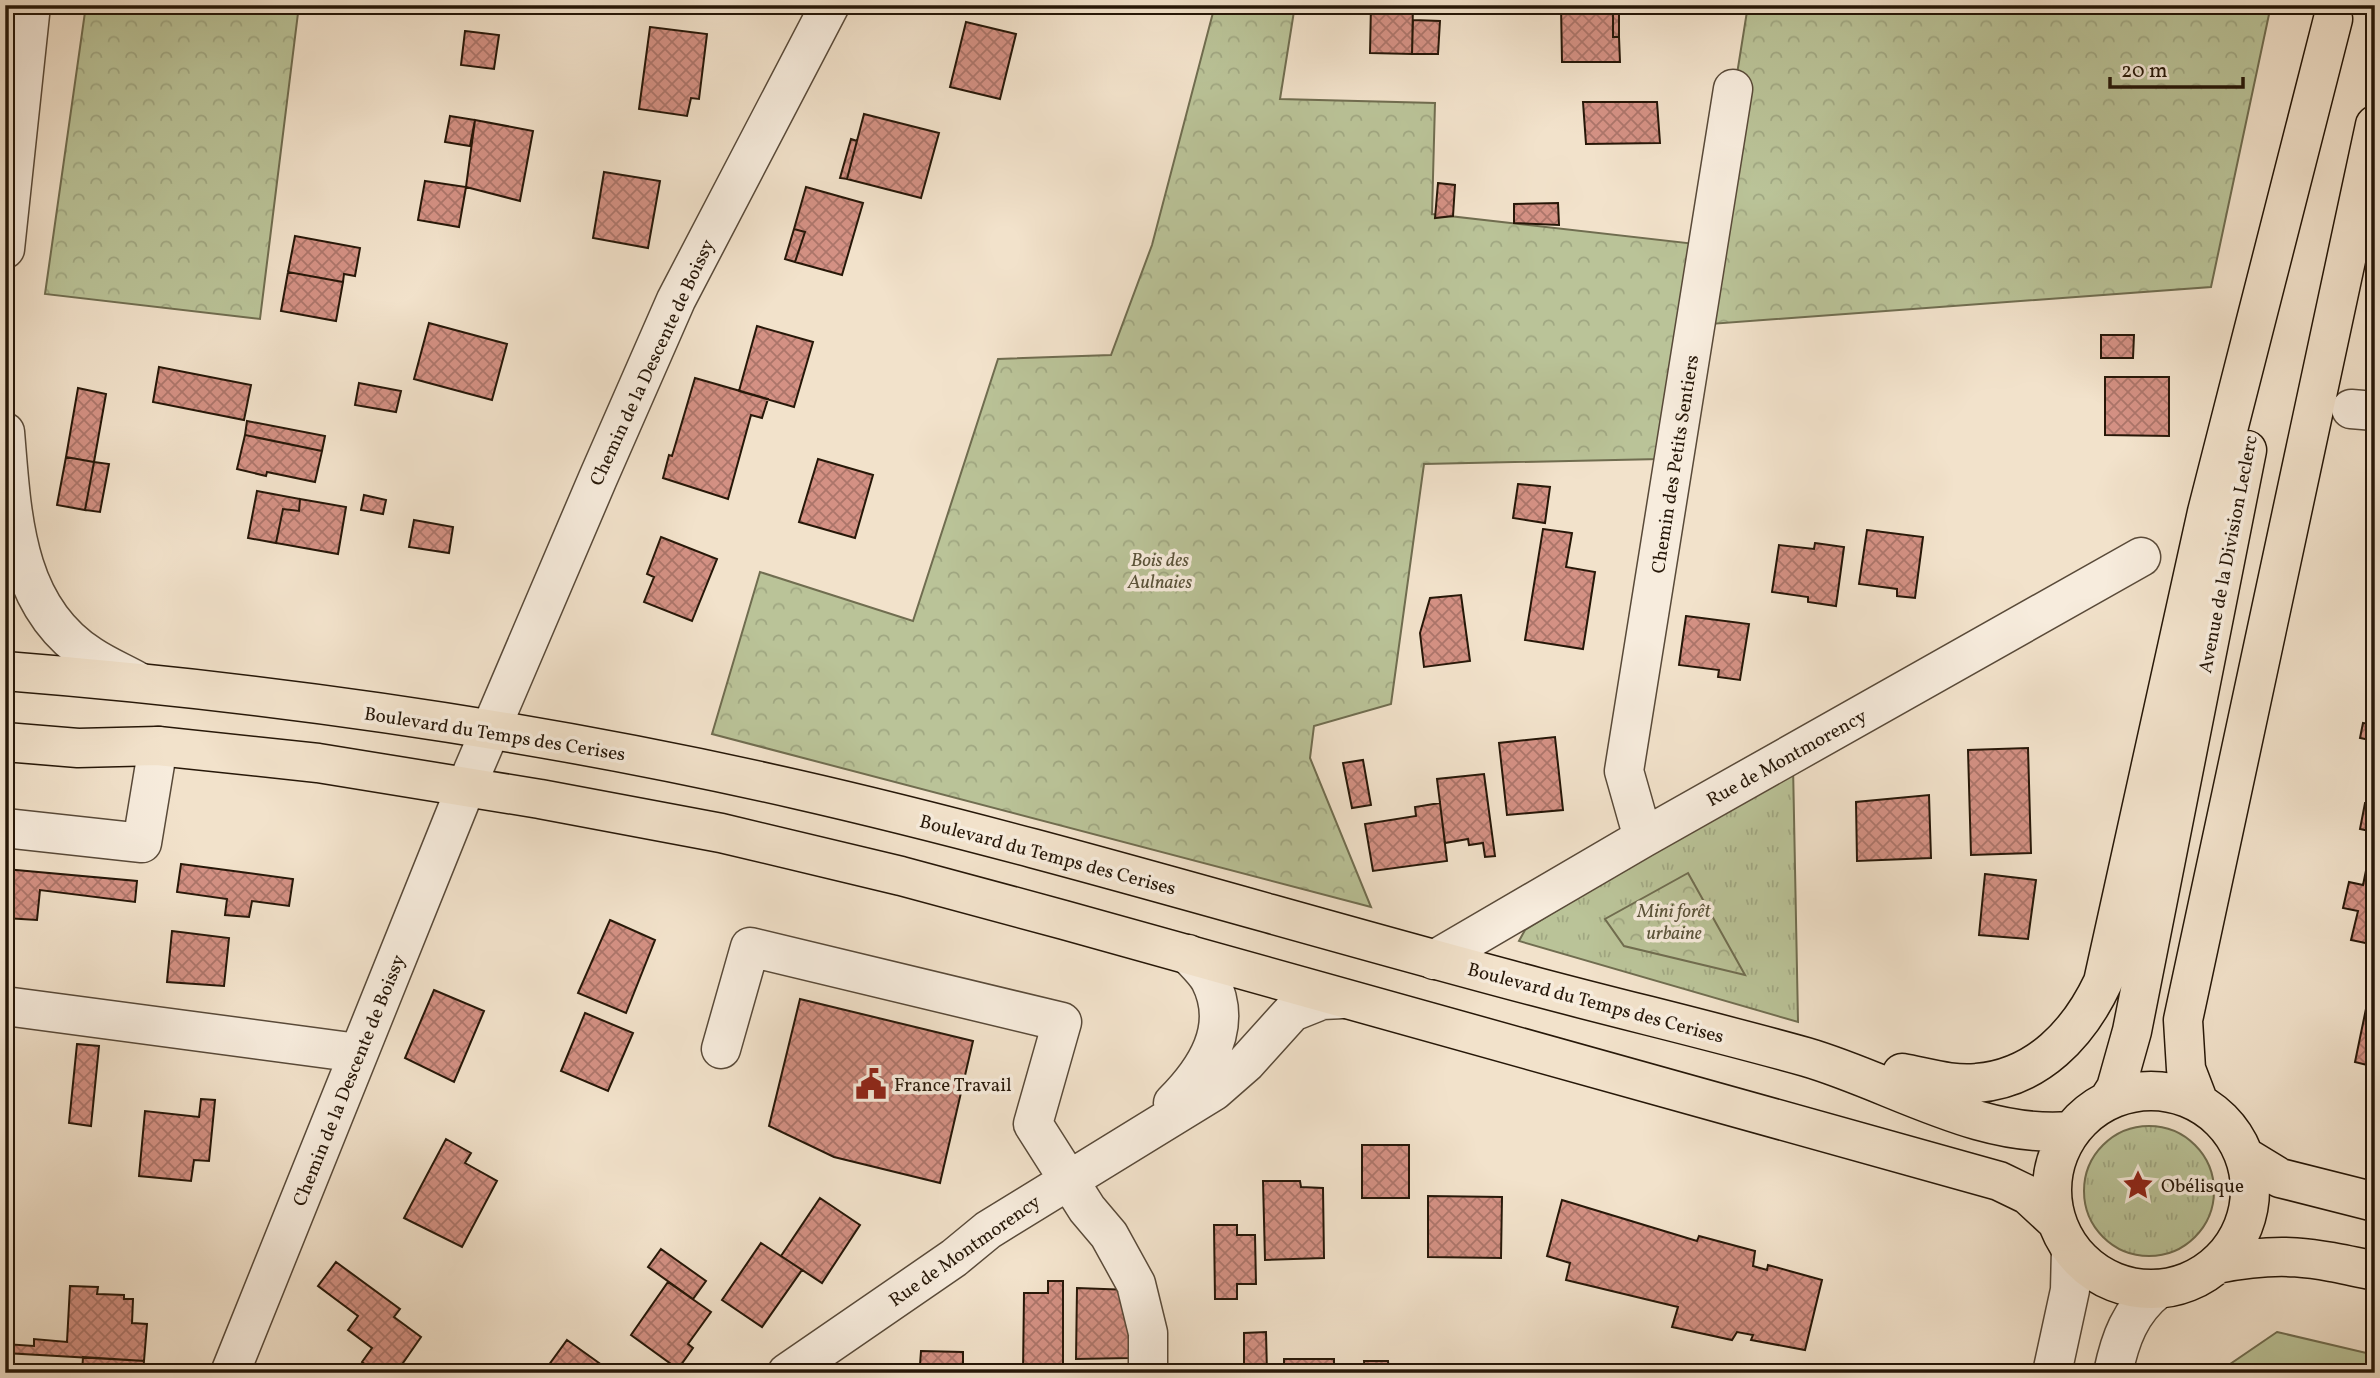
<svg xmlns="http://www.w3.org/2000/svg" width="2380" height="1378" viewBox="0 0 2380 1378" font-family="Vollkorn,serif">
	<defs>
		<pattern id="grass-tufts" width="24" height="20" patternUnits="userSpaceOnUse" patternTransform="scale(1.75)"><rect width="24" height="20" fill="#bac398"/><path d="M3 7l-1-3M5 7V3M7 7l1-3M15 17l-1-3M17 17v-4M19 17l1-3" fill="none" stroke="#a0a782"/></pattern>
		<pattern id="forest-crowns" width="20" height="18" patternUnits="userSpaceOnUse" patternTransform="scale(1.75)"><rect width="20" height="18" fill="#bac398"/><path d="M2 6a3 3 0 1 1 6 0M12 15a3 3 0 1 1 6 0" fill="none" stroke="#a0a782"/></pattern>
		<pattern id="building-cross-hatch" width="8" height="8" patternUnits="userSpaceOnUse" patternTransform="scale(1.75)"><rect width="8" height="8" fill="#d49184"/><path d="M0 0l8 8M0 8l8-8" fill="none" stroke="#ac756a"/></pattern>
	</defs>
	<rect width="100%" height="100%" fill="#f2e2cb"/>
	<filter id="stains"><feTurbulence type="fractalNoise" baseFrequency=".00286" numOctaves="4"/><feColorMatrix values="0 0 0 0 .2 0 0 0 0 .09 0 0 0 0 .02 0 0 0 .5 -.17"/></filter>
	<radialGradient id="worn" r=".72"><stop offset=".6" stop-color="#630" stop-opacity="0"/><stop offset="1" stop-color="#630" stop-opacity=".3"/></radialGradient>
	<!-- grass -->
	<path fill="url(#grass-tufts)" stroke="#706d50" stroke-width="2" d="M1793,765l5,257 -279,-81 6,-11z
		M2084 1191a65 65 0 1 1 130 0a65 65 0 1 1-130 0Z"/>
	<!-- forest -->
	<path fill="url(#forest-crowns)" stroke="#706d50" stroke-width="2" d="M86,5h213l-39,314 -215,-25z
		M1215,5h80l-15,94 155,4 -3,111 264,30 -36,215 -236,5 -33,240 -77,22 -4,32 61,149 -659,-173 48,-162 153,49 85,-262 113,-4 41,-110z
		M1748,5h523l-60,282 -514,38z
		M1688,873l57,102 -121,-29 -19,-27z"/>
	<!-- green -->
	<path fill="#bac398" stroke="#706d50" stroke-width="2" d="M2277,1332l98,23v18h-158z"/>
	<!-- building -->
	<path fill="url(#building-cross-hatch)" stroke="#261708" stroke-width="2" d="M1371,5h42l-1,49 -42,-1z
		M1561,5h52v32h6l1,25h-58z
		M1613,5h6v32h-6z
		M1413,20l27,1 -2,33h-26z
		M966,22l50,12 -16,65 -50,-12z
		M650,27l57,7 -8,65 -8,-1 -4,18 -48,-7z
		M465,31l34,4 -5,34 -33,-4z
		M1583,102h74l3,41 -74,1z
		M864,114l75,19 -18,65 -74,-19z
		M450,116l25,4 -5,26 -25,-4z
		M475,120l58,11 -13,70 -54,-14z
		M851,139l6,2 -10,38 -7,-1z
		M604,172l56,9 -12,67 -55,-10z
		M425,181l41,6 -7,40 -41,-7z
		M1438,183l17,2 -2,31 -18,2z
		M806,187l57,16 -21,72 -47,-13 10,-30 -11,-3z
		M1558,203l1,22 -45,-2v-19z
		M794,229l11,3 -10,30 -10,-3z
		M295,236l65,12 -5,28 -11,-2 -1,8 -55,-10z
		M288,272l55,10 -7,39 -55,-10z
		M429,323l78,21 -15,56 -78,-21z
		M757,326l56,16 -19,65 -55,-16z
		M2101,335h33l-1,23h-32z
		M159,367l92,18 -7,35 -91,-18z
		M2105,377h64v59l-64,-1z
		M695,378l73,21 -6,19 -11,-3 -23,84 -65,-21 6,-23 3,1z
		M359,383l42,8 -5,21 -41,-7z
		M78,388l28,6 -12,68 -28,-5z
		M247,421l78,15 -3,15 -77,-16z
		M245,435l77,16 -7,31 -48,-10 -1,4 -29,-7z
		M66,457l28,5 -9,48 -28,-5z
		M818,459l55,16 -18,63 -56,-16z
		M94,462l15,2 -9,48 -15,-2z
		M1518,484l32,3 -5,36 -32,-5z
		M257,491l43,8 -1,12 -16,-2 -7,34 -28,-5z
		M364,495l22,5 -3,14 -22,-4z
		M300,499l46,8 -8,47 -62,-11 7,-34 16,2z
		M414,520l39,7 -4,26 -40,-6z
		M1543,529l29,4 -6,34 29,5 -12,77 -58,-9z
		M1867,530l56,7 -8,61 -18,-2v-7l-38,-5z
		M661,537l56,22 -25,62 -48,-19 10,-25 -7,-3z
		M1815,543l29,4 -8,59 -28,-4v-5l-36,-5 7,-47 35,4z
		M1461,595l9,66 -46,6 -4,-34 10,-35z
		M1686,616l63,8 -9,56 -22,-3 1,-7 -40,-5z
		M2363,723l12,2v16l-15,-3z
		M1555,737l8,73 -56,5 -8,-72z
		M2028,748l3,105 -60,2 -3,-105z
		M1363,760l8,45 -19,3 -9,-45z
		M1484,774l11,82 -10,1 -2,-14 -14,2 -1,-6 -23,4 -8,-64z
		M1929,795l2,63 -74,3 -1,-59z
		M1440,803l7,58 -74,10 -8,-47 51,-8 -1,-9z
		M2365,803l10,1v141l-24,-5 7,-29 -15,-3 6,-26 14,3 11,-53 -14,-3z
		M181,864l112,15 -4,27 -37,-5 -3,16 -24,-2 2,-16 -50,-7z
		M5,869l132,12 -2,21 -95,-12 -3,30 -32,-2z
		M1985,874l51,6 -8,59 -49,-4z
		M610,920l45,20 -29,73 -48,-20z
		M172,931l57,7 -5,48 -57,-4z
		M434,990l50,21 -30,71 -49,-24z
		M800,999l173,42 -33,142 -106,-26 -65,-31z
		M2368,999l7,1v67l-20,-5z
		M585,1013l48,20 -25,58 -47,-20z
		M77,1044l22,2 -8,80 -22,-3z
		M201,1099l14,1 -6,61 -15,-1 -3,21 -52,-5 6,-65 54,6z
		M446,1139l25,14 -6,10 32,18 -35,66 -58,-29z
		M1362,1145h47v53h-47z
		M1263,1181h37l1,6 22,1 1,70 -59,2z
		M1428,1196l74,1 -1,61 -73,-1z
		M820,1198l40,27 -38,58 -41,-27z
		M1562,1200l135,41 2,-5 56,15 -2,15 14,4 1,-5 54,15 -17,70 -54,-10 2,-5 -16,-3 -5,8 -60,-13 6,-20 -112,-27 4,-17 -23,-7z
		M1214,1225h23v10h18l1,49h-19v15h-22z
		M761,1243l41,27 -40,57 -40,-27z
		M661,1249l45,32 -13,18 -45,-32z
		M336,1262l64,47 -6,8 27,20 -25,36h-20l-14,-11 10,-14 -24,-18 10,-14 -40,-30z
		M1048,1281h15v92h-40l1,-80h24z
		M668,1282l43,30 -23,32 5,4 -15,21 -47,-34z
		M70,1286l28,1 -1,7 27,1v4h9l-1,24 15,1 -3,37 -139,-8v-9l29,2v-7l33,3z
		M1077,1288l53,2v68l-54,1z
		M1266,1332l1,41h-28h5v-40z
		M567,1340l46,33h-70z
		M921,1351l42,1v21h-67v-9l24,1z
		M83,1357l61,4 -1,12h-61z
		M1284,1359h50v14h-50z
		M1364,1361h24l1,12h-24z"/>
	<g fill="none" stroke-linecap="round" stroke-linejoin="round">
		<defs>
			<path id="minor" d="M5,249l26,-244
				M2351,409l24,2
				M5,432c7,82 9,175 86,224 15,10 32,17 48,26
				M5,828l137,15 16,-97
				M1643,838l-19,-67 109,-682
				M1434,960l209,-122 498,-281
				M5,1006l353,47
				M721,1049l29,-102 312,75 -29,102 54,85 22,26 27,49 12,49v40
				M1173,1103c33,-33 61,-76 37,-123 -5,-9 -15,-18 -22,-26
				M230,1373l236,-586 132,-309 78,-178 154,-295
				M787,1373l167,-115 34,-28 226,-139 32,-28 46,-51 30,-12 21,-1
				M2052,1373l18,-83 1,-41
				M2113,1373c7,-34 17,-62 45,-84"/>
			<path id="major" d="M5,671c266,21 531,59 790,118 250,57 495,133 742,198 90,24 180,45 269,70 86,25 172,82 264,74
				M5,742l73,6 80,-2 160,17 222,36 181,34 180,43 163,44 935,261 29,14 27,25
				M1902,1073c23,4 51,13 75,10 61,-5 102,-50 126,-101l104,-470 126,-493
				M2052 1190a99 99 0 1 1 198 0a99 99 0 1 1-198 0Z
				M2109,1099l7,-11 16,-57 115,-581
				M2199,1103l-13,-34 -3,-49 192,-895
				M2244,1156l36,22 95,24
				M2217,1264c66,-13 93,-7 158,7"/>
		</defs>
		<!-- minor casing -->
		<use href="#minor" stroke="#594a39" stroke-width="41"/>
		<!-- major casing -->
		<use href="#major" stroke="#261708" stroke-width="41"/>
		<!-- minor -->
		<use href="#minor" stroke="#f7ecdd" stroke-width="38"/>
		<!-- major -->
		<use href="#major" stroke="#f2e2cb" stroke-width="38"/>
	</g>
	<!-- icons -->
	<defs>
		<symbol id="civic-bare" viewBox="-9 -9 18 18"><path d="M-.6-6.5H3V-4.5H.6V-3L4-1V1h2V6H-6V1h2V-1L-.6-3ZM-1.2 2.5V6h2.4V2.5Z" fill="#8f2418" stroke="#f7ecdd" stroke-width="2.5" paint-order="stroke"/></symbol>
		<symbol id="sight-bare" viewBox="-9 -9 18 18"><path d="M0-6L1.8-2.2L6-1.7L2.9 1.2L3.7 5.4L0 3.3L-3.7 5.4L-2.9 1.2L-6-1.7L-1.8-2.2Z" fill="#8f2418" stroke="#f7ecdd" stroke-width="2.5" paint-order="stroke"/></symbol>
	</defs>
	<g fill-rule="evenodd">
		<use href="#civic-bare" x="849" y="1062" width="44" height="44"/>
		<use href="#sight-bare" x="2116" y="1163" width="44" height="44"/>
	</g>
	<g text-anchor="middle" stroke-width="7" stroke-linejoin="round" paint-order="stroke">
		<!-- street labels -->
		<g font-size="19" fill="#261708" stroke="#f7ecdd">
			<text transform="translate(651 362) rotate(-65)" y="7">Chemin de la Descente de Boissy</text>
			<text transform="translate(1674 464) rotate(-81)" y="7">Chemin des Petits Sentiers</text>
			<text transform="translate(2227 554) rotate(-79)" y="7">Avenue de la Division Leclerc</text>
			<text transform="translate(495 733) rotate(9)" y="7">Boulevard du Temps des Cerises</text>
			<text transform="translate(1786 757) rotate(-29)" y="7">Rue de Montmorency</text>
			<text transform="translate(1048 854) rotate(15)" y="7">Boulevard du Temps des Cerises</text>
			<text transform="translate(1596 1002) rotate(15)" y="7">Boulevard du Temps des Cerises</text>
			<text transform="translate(348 1080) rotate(-68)" y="7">Chemin de la Descente de Boissy</text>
			<text transform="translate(964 1250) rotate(-35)" y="7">Rue de Montmorency</text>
		</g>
		<!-- park labels -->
		<g font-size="19" font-style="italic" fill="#5a533a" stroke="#f7ecdd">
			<text x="1160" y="566">Bois des<tspan x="1160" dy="22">Aulnaies</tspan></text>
			<text x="1674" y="917">Mini forêt<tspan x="1674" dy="22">urbaine</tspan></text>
		</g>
		<!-- poi labels -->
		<g font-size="19" fill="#261708" stroke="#f7ecdd" text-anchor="start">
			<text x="894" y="1091">France Travail</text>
			<text x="2161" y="1192">Obélisque</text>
		</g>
	</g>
	<!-- margin -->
	<rect width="2380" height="1378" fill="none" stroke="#f2e2cb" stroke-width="28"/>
	<rect x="7" y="7" width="2366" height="1364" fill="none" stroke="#261708" stroke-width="3.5"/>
	<rect x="14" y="14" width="2352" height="1350" fill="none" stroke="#261708" stroke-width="2"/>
	<!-- scale -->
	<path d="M2110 77v10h133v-10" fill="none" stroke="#261708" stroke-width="3.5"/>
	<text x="2121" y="77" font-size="21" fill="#261708" stroke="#f7ecdd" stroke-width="5" paint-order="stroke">20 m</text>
	<rect width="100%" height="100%" filter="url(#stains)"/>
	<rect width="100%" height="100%" fill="url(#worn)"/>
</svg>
